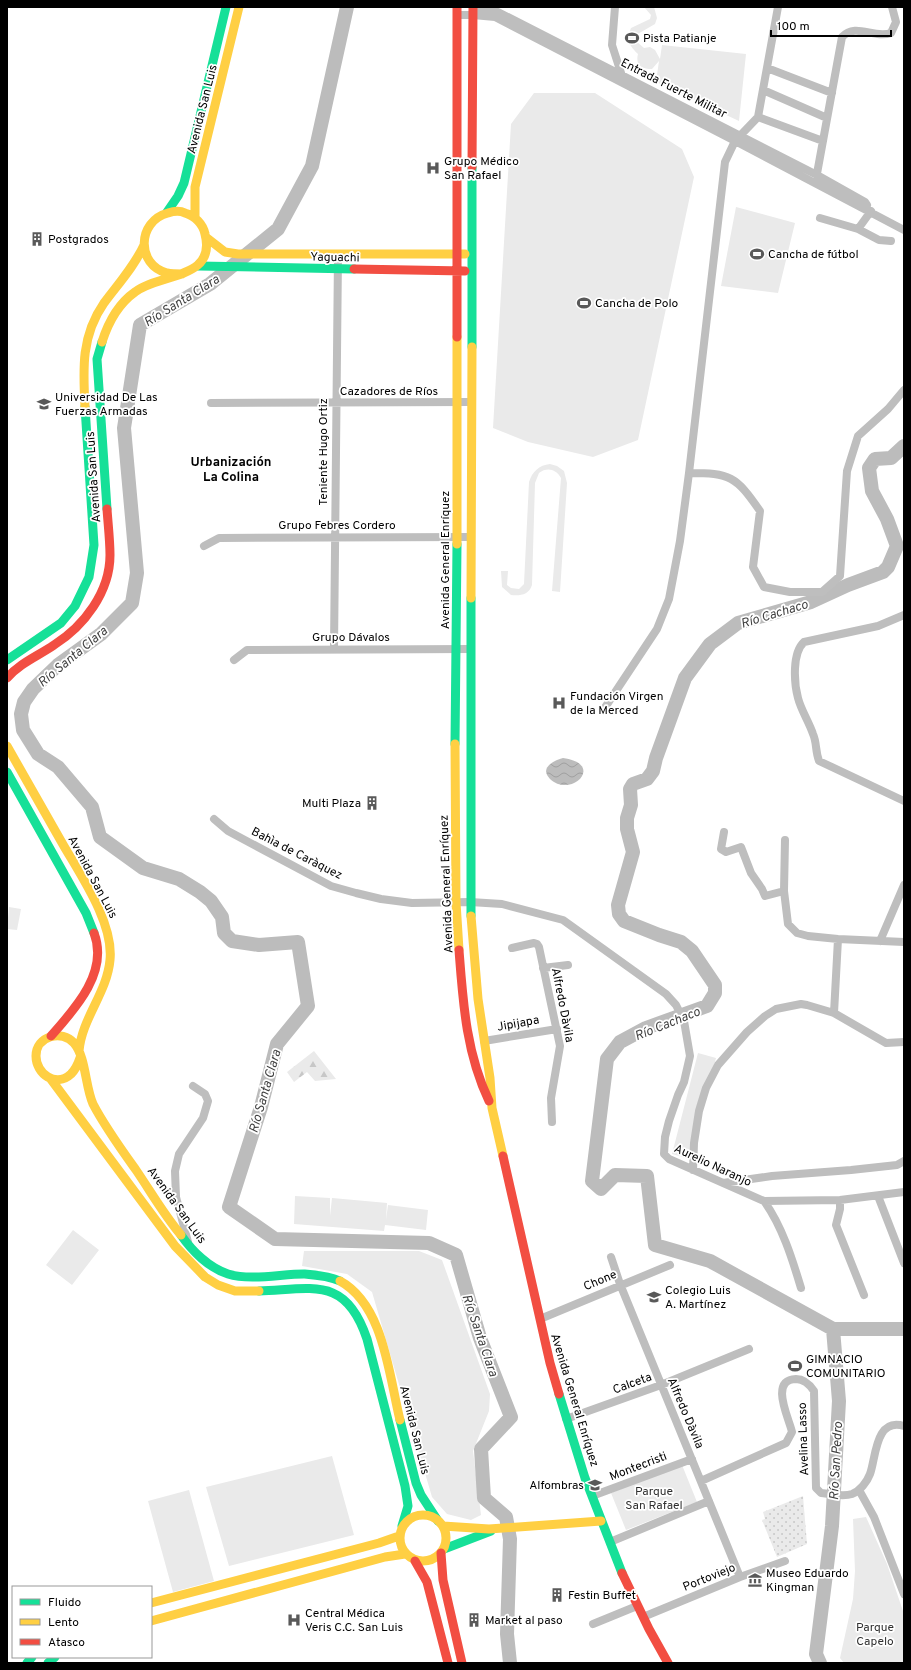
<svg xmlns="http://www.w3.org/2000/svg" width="911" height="1670" viewBox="0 0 911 1670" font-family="Overpass,sans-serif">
	<defs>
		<pattern id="grass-dots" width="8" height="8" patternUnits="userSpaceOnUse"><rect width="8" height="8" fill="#eaeaea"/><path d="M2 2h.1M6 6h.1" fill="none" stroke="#c7c7c7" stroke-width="1.8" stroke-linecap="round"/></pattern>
		<pattern id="forest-firs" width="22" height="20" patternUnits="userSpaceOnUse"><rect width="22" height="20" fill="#eaeaea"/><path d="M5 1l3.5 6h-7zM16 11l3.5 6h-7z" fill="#c7c7c7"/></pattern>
		<pattern id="water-waves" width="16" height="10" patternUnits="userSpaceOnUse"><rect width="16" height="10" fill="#bcbcbc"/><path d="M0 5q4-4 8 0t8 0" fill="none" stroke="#a0a0a0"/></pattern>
	</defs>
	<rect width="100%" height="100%" fill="#fff"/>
	<!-- grass -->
	<path fill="url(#grass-dots)" d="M803,1496l4,48 -30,13 -15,-37 3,-1 -2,-7z"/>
	<!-- forest -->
	<path fill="url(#forest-firs)" d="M314,1051l22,28 -21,2 -8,-9 -13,10 -7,-10z"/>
	<!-- park -->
	<path fill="#eaeaea" d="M644,7h10l3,11 -2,6 -19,11v6l8,7 6,-1 5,3 5,9 2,-14 84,9 -7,67 -83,-39 3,-21 -7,8c-10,0 -17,-4 -14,-15 -9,-9 -12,-14 -7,-26l19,-9 1,-4z
		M534,93h61l87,56 12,28 -56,263 -45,17 -65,-15 -35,-14 18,-304z
		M736,207l59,16 -17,70 -57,-7z
		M550,464l7,2 7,5 3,12 -7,109 -8,-1 9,-113c-5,-9 -14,-11 -22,-5l-4,10 -3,102c-3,10 -12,11 -21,10l-9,-8 -1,-16h7l-1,14 4,3 8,1 5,-5 5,-102c3,-10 10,-17 21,-18z
		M9,907l12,2 -4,21 -10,-1z
		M698,1053l18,5 -26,101 -18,-5z
		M295,1196l35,2v18l2,-18 55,5 -1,17 2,-15 40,5 -2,20 -41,-5 -1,6 -90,-7z
		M73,1230l26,20 -27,35 -26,-20z
		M304,1251h115l23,9 48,134 -1,17 -16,40 8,64 -10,5 -24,-6 -15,-17 -60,-205 -25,-18 -45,-8z
		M332,1456l22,79 -125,31 -23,-79z
		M682,1465l15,37 -71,28 -15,-37z
		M189,1490l25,91 -41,11 -25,-91z
		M866,1517l21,47 17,50v49h-60l-4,-5 13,-59 2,-28 -2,-52z"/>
	<!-- water -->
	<path fill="url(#water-waves)" d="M563,758c43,6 8,41 -13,21 -11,-11 4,-19 13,-21z"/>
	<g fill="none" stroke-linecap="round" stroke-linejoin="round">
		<!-- river -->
		<path stroke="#bcbcbc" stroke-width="14" d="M347,7l-35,159 -34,63 -68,55 -70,41 -16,103 13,145 -5,30 -31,31 -43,31 -25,24 -9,13 -3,12 2,16 15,24 20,13 34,40 8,30 43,31 36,11 21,13 11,9 11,16 2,16 8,8 27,4 39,-3 10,64 -31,38 -16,63 -32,100 46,32 154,4 27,12 24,83 31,79 -30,32 3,49 22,19 4,22 -3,95 3,29
			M833,1329l-123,-68 -55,-16 -8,-69 -32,-1 -14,14 -9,-8 15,-122 13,-17 26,-14 61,-22 8,-13v-8l-23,-34 -11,-9 -22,-7 -35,-14 -5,-7 -1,-9 15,-53 -6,-23v-11l4,-13 -1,-16 3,-5 14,-5 6,-8 3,-13 29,-80 25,-34 28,-21 73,-21 37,-17 35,-13 5,-5 9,-21 -10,-27 -15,-28 -3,-23 6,-9 16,-1 13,-12
			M820,1663l-4,-9 16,-128 7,-125 -6,-72h71"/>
		<!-- street -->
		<path stroke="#bebebe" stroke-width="8" d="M615,7l-3,38 10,31
			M479,10l19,2 319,163 48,27 2,3
			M457,15h16l22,2 240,124 169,89
			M767,68l65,25
			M763,90l64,28
			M758,117l65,24
			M816,179l26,-142c14,-15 31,2 49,-4l5,-11 -4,-15
			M820,218l38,11 21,11 12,1
			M858,229l13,-18
			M211,403l260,-1
			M689,473c41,0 47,3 71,38l-7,56 11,20 26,5h32l18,-16 7,-105 11,-35 30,-27 16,-19
			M204,546l15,-8 252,-1
			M904,615l-26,11 -74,16c-12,11 -10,41 -6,56 3,12 11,24 15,36 4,9 2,16 6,27l85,40
			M334,649l4,-394
			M234,660l13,-10 224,-1
			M604,709l53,-80 12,-30 11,-58 9,-68 36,-311 10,-21 23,-24 20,-110
			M214,819l14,12 103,55 25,7 25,6 31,4 58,-1 32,2 61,16 103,74 10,11 8,16 6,35 -6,26 -6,13 -9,26 -4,16 -1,17 5,5 95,42 76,-1 64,-8
			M724,832l-3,17 5,3 15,-5 10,26 11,16 3,7 19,-5
			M785,840l-1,51 4,33 9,9 11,3 30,3 66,3
			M880,941l24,-56
			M512,948l22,-5 3,1 2,3 21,99 -9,52 1,24
			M543,968l25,-3
			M834,1013l4,-74
			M484,1041l73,-12
			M693,1170l1,-27 5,-32 7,-23 12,-23 29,-33 18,-16 11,-7 25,-5 6,1 27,8 52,30 18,-1
			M723,1183l49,-7 79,-6 46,-5 7,-4
			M878,1196l26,67
			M840,1200v9l-4,16 28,70
			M764,1201c18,25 28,57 37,87
			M188,1242l-12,-45 -1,-26 4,-17 24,-36 5,-17 -3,-7 -12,-8
			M611,1257l9,27 120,293
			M540,1319l130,-54
			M566,1419l95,-34 88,-36
			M701,1481l85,-38 6,-11c-3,-14 -23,-52 4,-53 8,0 14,6 18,12l2,97 5,5c9,1 22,4 31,1 8,-3 15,-12 18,-20 6,-16 5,-57 34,-48
			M859,1490l15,27 30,77
			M592,1496l100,-37
			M610,1542l99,-41
			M643,1617l97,-40 45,-16
			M593,1624l44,-18"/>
		<!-- fast -->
		<path stroke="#16e098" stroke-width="9" d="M167,212l11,-16 6,-13 42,-176
			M198,266l156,3
			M102,342l-5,17 10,150
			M472,347v-180
			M471,598v318
			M7,660l54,-37 14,-17 14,-29 5,-32 -9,-138
			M455,744l2,-200
			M7,772l79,141 8,20
			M181,1235c11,16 28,33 47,39 22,7 53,0 76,0 12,1 25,2 36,7
			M259,1291c55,-2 87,-15 108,48l38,147 3,20 -6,20
			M559,1394l26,84 37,95
			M400,1420l16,63 5,12 17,26
			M444,1549l47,-18
			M27,1663l5,-6
			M48,1663l7,-6"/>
		<!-- slow -->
		<path stroke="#ffcf43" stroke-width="9" d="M195,218v-31l44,-180
			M207,238l18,14 13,2h227
			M102,342c6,-19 16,-38 33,-50 24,-19 82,-12 70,-58 -2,-10 -10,-18 -20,-21 -6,-3 -11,-2 -17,0 -31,8 -32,52 -1,60 5,1 10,1 15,1
			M85,407c-2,-38 -4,-71 19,-104 14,-19 30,-36 40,-58
			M457,544v-207
			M471,598l1,-251
			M455,744l1,158 3,48
			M7,746c18,32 36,63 54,95 18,32 53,81 49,119 -3,33 -28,58 -31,91
			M471,916l7,83 12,79 2,30 11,48
			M80,1058c-2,6 -4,11 -9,16 -15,14 -35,0 -35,-18 0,-20 26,-27 38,-13 12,14 11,43 19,61 12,23 28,45 43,66 15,22 28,45 45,65
			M50,1078l125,168 30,31 13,8 17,6h24
			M340,1281c44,24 49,95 60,139
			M400 1538a23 23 0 1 1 46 0a23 23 0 1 1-46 0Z
			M443,1526l46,3 112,-8
			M151,1603l228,-60 20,-7
			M151,1621l234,-64 20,-3"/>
		<!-- jam -->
		<path stroke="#f24e42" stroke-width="9" d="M457,7v330
			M472,167l1,-160
			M354,269l111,2
			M7,678c13,-15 31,-22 47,-33 30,-19 56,-53 56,-90 0,-15 -2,-31 -3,-46
			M459,950c4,52 7,103 30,151
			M51,1036c24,-27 58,-64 43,-103
			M503,1156l47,207 9,31
			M441,1553l2,27 19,83
			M415,1561l12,21 21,81
			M622,1573l27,56 19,34"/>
	</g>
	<!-- icons -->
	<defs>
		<symbol id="stadium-bare" viewBox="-9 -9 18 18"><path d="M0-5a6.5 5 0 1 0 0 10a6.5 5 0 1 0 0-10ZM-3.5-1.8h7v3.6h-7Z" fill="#595959" stroke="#fff" stroke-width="2.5" paint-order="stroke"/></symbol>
		<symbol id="hospital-bare" viewBox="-9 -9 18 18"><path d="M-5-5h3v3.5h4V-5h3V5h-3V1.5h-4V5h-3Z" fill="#595959" stroke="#fff" stroke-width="2.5" paint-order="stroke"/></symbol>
		<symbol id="building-bare" viewBox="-9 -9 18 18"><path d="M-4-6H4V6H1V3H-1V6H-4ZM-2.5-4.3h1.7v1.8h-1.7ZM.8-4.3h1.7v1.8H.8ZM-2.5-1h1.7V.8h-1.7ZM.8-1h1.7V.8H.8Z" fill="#595959" stroke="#fff" stroke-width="2.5" paint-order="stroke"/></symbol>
		<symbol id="university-bare" viewBox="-9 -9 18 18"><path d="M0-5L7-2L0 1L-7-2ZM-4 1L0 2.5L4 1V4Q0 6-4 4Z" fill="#595959" stroke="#fff" stroke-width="2.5" paint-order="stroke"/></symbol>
		<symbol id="school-bare" viewBox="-9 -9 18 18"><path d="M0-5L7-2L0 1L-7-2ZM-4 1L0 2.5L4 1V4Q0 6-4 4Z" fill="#595959" stroke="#fff" stroke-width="2.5" paint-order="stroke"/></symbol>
		<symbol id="museum-bare" viewBox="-9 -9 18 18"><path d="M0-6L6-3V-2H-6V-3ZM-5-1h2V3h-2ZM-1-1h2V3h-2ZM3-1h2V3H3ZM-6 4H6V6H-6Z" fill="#595959" stroke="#fff" stroke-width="2.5" paint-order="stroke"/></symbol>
	</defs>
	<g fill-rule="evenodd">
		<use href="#stadium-bare" x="622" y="28" width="20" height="20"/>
		<use href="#hospital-bare" x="423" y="158" width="20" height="20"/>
		<use href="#building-bare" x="27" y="229" width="20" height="20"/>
		<use href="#stadium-bare" x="747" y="244" width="20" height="20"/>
		<use href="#stadium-bare" x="574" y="293" width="20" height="20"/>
		<use href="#university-bare" x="34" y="394" width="20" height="20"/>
		<use href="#hospital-bare" x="549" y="693" width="20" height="20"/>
		<use href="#building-bare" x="362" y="793" width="20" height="20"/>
		<use href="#school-bare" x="644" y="1287" width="20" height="20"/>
		<use href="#stadium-bare" x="785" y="1356" width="20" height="20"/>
		<use href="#school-bare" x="585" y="1475" width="20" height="20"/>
		<use href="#museum-bare" x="745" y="1570" width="20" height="20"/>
		<use href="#building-bare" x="547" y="1585" width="20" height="20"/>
		<use href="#hospital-bare" x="284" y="1610" width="20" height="20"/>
		<use href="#building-bare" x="464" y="1610" width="20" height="20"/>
	</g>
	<g text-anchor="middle" stroke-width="3.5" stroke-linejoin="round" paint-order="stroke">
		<!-- poi labels -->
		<g font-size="12" fill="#000" stroke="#fff" text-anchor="start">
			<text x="643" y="42">Pista Patianje</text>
			<text x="444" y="165">Grupo Médico<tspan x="444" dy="14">San Rafael</tspan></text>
			<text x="48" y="243">Postgrados</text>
			<text x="768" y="258">Cancha de fútbol</text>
			<text x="595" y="307">Cancha de Polo</text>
			<text x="55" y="401">Universidad De Las<tspan x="55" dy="14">Fuerzas Armadas</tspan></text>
			<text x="570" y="700">Fundación Virgen<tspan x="570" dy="14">de la Merced</tspan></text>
			<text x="361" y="807" text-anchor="end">Multi Plaza</text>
			<text x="665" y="1294">Colegio Luis<tspan x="665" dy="14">A. Martínez</tspan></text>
			<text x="806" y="1363">GIMNACIO<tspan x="806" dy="14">COMUNITARIO</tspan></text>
			<text x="584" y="1489" text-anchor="end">Alfombras</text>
			<text x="766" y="1577">Museo Eduardo<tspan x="766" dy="14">Kingman</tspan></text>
			<text x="568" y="1599">Festin Buffet</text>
			<text x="305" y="1617">Central Médica<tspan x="305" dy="14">Veris C.C. San Luis</tspan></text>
			<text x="485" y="1624">Market al paso</text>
		</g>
		<!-- street labels -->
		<g font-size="12" fill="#000" stroke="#fff">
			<text transform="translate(674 88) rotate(27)" y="4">Entrada Fuerte Militar</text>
			<text transform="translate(202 109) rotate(-76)" y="4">Avenida San Luis</text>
			<text transform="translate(335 257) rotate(1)" y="4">Yaguachi</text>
			<text x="389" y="395">Cazadores de Ríos</text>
			<text transform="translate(323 452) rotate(-90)" y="4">Teniente Hugo Ortiz</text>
			<text transform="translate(93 477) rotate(-94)" y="4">Avenida San Luis</text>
			<text x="337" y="529">Grupo Febres Cordero</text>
			<text transform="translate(445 560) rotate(-90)" y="4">Avenida General Enríquez</text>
			<text x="351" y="641">Grupo Dávalos</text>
			<text transform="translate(297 853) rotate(27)" y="4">Bahìa de Caràquez</text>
			<text transform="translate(93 877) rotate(62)" y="4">Avenida San Luis</text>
			<text transform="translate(446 884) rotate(-92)" y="4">Avenida General Enríquez</text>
			<text transform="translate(563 1005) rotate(79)" y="4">Alfredo Dàvila</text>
			<text transform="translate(518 1023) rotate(-10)" y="4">Jipijapa</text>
			<text transform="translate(713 1165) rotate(25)" y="4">Aurelio Naranjo</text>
			<text transform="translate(177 1205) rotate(54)" y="4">Avenida San Luis</text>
			<text transform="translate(600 1280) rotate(-23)" y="4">Chone</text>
			<text transform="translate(632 1383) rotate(-20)" y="4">Calceta</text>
			<text transform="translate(575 1400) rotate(73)" y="4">Avenida General Enríquez</text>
			<text transform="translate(686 1413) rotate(67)" y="4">Alfredo Dàvila</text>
			<text transform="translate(415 1430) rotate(76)" y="4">Avenida San Luis</text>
			<text transform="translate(803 1439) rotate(-92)" y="4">Avelina Lasso</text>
			<text transform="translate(638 1466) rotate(-21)" y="4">Montecristi</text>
			<text transform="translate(709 1577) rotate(-22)" y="4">Portoviejo</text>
		</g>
		<!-- park labels -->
		<g font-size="12" fill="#303030" stroke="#fff">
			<text x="654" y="1495">Parque<tspan x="654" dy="14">San Rafael</tspan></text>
			<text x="875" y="1631">Parque<tspan x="875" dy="14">Capelo</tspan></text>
		</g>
		<!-- water labels -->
		<g font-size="13" font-style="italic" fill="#414141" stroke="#fff">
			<text transform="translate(181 300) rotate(-32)" y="5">Río Santa Clara</text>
			<text transform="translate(774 613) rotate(-17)" y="5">Río Cachaco</text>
			<text transform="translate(72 656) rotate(-40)" y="5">Río Santa Clara</text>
			<text transform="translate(667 1023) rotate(-22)" y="5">Río Cachaco</text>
			<text transform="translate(264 1091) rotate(-74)" y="5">Río Santa Clara</text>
			<text transform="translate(481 1335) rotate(71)" y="5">Río Santa Clara</text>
			<text transform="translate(835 1461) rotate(-87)" y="5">Río San Pedro</text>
		</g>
		<!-- neighbourhood labels -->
		<g font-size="13" font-weight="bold" fill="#000" stroke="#fff">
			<text x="231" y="466">Urbanización<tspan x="231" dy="15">La Colina</tspan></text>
		</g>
	</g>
	<!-- border -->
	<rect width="911" height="1670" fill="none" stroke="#000000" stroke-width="16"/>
	<!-- legend -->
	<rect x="12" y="1586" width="140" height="72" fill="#ffffff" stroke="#999999"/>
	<rect x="20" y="1599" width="20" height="6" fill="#16e098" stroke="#999999"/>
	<text x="48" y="1606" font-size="12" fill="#000000">Fluido</text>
	<rect x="20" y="1619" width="20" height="6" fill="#ffcf43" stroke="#999999"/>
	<text x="48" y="1626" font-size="12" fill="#000000">Lento</text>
	<rect x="20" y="1639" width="20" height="6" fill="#f24e42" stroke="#999999"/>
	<text x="48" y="1646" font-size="12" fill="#000000">Atasco</text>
	<!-- scale -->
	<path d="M771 30v6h120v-6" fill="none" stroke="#000000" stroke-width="2"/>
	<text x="777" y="30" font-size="12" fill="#000000" stroke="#ffffff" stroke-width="3" paint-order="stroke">100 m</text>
</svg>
